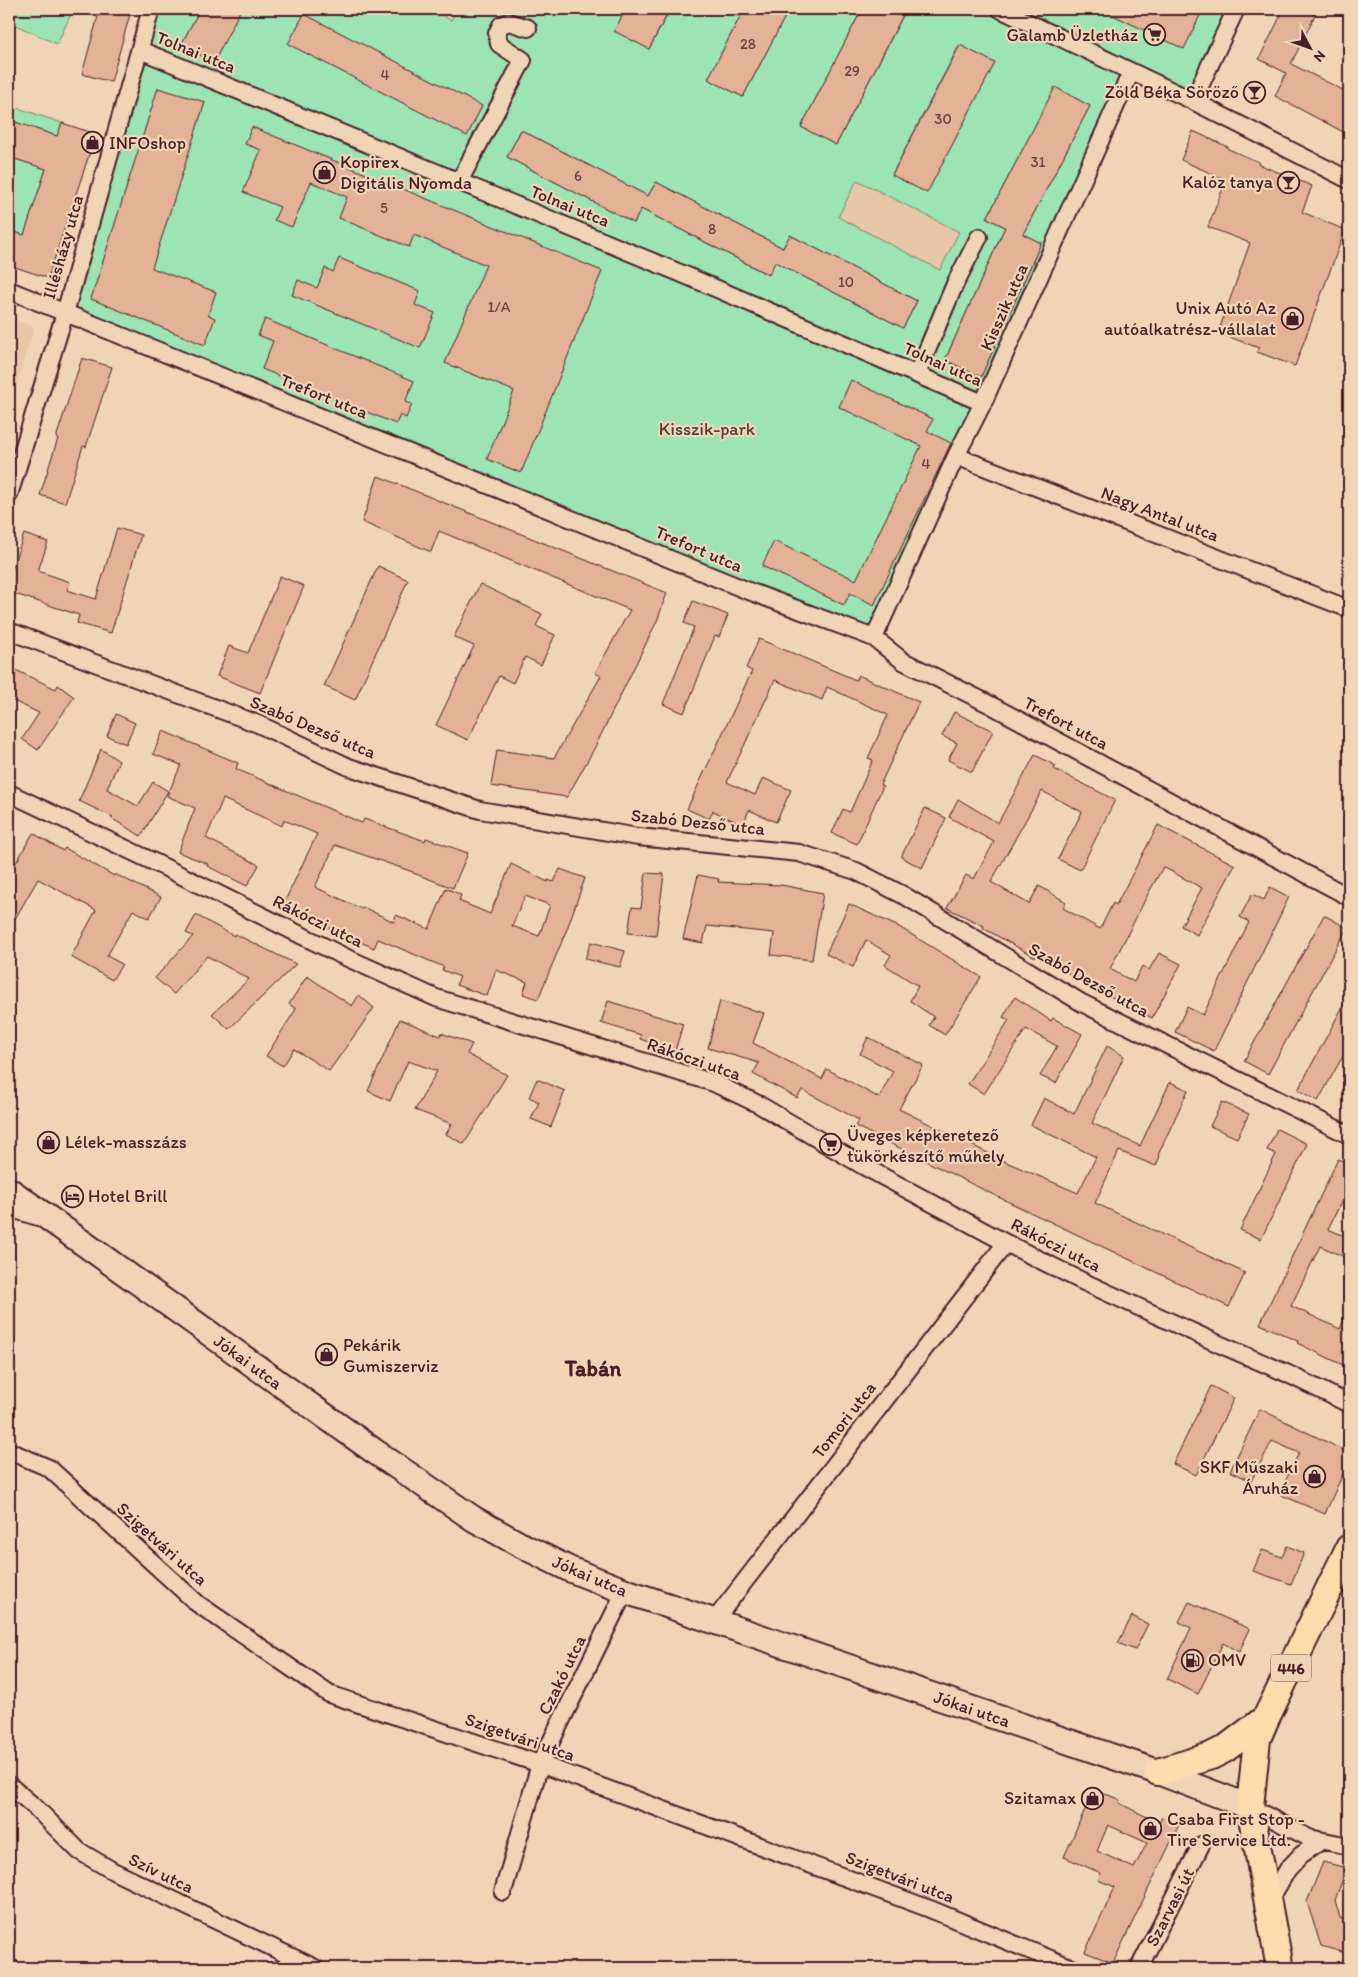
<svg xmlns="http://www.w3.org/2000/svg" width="1358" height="1977" viewBox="0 0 1358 1977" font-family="Itim,sans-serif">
	<rect width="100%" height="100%" fill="#efd5b6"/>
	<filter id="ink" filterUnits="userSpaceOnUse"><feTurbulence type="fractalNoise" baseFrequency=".02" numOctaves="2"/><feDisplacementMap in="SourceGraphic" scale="10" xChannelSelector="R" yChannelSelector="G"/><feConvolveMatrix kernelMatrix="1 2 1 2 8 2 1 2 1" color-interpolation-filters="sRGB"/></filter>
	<g filter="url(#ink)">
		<!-- built -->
		<path fill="#e8c7a9" d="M857,180l102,53 -20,37 -101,-53z
			M9,317l25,10 -25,85z"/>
		<!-- green -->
		<path fill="#9ce4b3" stroke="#73826f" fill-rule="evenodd" d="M9,9h49l13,5 -14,30 -48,-22z
			M158,9h42l-19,36 32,17 28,-53h188l22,11 6,-11h169l-11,22 34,18 22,-40h73l-36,70 35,18 46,-88h73l-61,118 35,18 67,-129 -13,-7h99l135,66 -144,320 -833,-349zM959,45l35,18 -102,112v-1zM1055,88l35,18 -67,128 18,9 -60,134 -36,-17 60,-133 -18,-9zM521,130l127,66 8,-14 127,66 7,-13 127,66 -14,27 -128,-66 -7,13 -127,-66 -7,14 -127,-66zM857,180l102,52 -19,38 -102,-53z
			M1009,9h223l-41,87z
			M142,54l838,351 -107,229 -803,-323z
			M9,105l53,18 -5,13 -48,-16z
			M9,157l37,12 -22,66 -15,-5z"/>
		<!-- building -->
		<path fill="#e3b296" stroke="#4a1f2b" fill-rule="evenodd" d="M100,9h12l18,5 -19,68 -29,-8z
			M200,9h41l-27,53 -33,-17z
			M626,9h44l-21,40 -35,-18z
			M744,9h45l-46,88 -35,-18z
			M862,9h28l13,6 -67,130 -35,-18z
			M1100,9h103l-19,40z
			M1284,9h34l-27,55 58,29v42l-74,-39 11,-23 -27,-14z
			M304,14l178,92 -15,30 -179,-92z
			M960,45l35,18 -68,130 -35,-18z
			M1055,87l35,19 -67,128 18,9 -60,134 -36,-17 60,-133 -18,-9z
			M158,88l47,14 -53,166 64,24 -8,23 7,3 -10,27 -114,-46z
			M9,120l48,16 5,-13 34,11 -48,144 -39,-13v-35l15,5 22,-66 -37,-12z
			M252,127l350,144 -81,202 -34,-14 27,-68 -69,-28 41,-98 -72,-30 -5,12 -70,-29 8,-21 -36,-15 -19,45 -18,-7 6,-13 -37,-15 18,-42 -16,-6z
			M521,130l127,66 8,-14 127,66 7,-13 127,66 -14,27 -128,-66 -6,13 -128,-66 -7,14 -127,-66z
			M1193,131l35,16v2l31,13 -1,2 54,22 -10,26 43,18 -50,136 -38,-14 2,-4 -41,-15 32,-90 -42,-16 18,-47 -45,-20z
			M339,258l81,33 -5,14 20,8 -15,35 -128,-53 6,-15 19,8 8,-20 8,4z
			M265,319l149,62 -9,21 7,2 -6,14 -6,-3 -4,9 -134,-55 11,-28 -15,-6z
			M82,358l30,9 -26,80 -3,-1 -18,57 -25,-8 18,-57h-2z
			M851,380l82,39 -6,12 24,12 -77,162 -24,-12 -6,12 -82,-39 12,-25 82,39 65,-134 -82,-39z
			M378,476l289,117 -10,28 -63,128 -27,48 -76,-11 6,-36 57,8 47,-82 -6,-3 35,-63 -191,-79 -8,21 -69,-30z
			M117,528l24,7 -30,98 -34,-10 2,-8 -70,-23v-14l15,-44 24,8 -10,29 32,11 -3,8 29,9z
			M378,566l30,14 -53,120 -31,-14z
			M280,576l24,10 -44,107 -43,-17 12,-30 19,7z
			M480,584l62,30 -6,12 19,9 -14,30 -16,-8 -12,26 -14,-7 -31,64 -32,-15 38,-79 -20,-9z
			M693,601l35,14 -9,22 -4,-1 -31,77 -21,-9 31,-77 -10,-4z
			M759,639l97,41 2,-5 61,27 -39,83 3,1 -26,58 -25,-11 11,-24 7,3 23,-52 -5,-2 20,-43 -61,-28 -5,13 -47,-20 -48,102 28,13 8,-17 28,12 -15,32 -27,-12 -6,15 -30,-14 -4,8 -22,-10 65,-138 -6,-3z
			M9,667l47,22 2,-4 16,12 -36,53 -16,-11 17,-26 -30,-14z
			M954,712l39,19 -21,41 -24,-12 9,-17 -15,-7z
			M116,714l19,9 -9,21 -19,-8z
			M163,731l75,32 -2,6 126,54 2,-4 61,22 1,-3 42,15 -15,35 -40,-15v-1l-78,-27 -20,42 47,22 1,-2 31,15 2,-7 33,14 17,-41 15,7 -2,6 31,13 21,-50 37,18v-2l6,2 6,-13 25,9 -18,51 -29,70 -15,-5 4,-12 -31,-12 -9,26 -31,-11 4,-8 -18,-7 2,-3 -66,-28 -4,9 -92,-41 35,-73 -33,-14 -2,6 -59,-27 -17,39 53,27 -12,21 -40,-20 1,-2 -30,-12 17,-44 -28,-12 14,-31 -28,-11zM525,896l25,9 -11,31 -27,-10z
			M101,749l18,12 -12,28 31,17 15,-24 15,9 -27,45 -30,-18 2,-1 -34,-16z
			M1035,755l21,11 -2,3 61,31 -35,70 -22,-11 24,-47 -40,-21 -51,91 38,22 10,-18 27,16 -3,6 37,21 13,-26 3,2 42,-80 77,40 -38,70 -16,-9 21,-38 -39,-21 -15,27 -38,75 24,13 8,-16 7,4 10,-17 22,11 -29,54 -44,-23 2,-3 -39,-17 -35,-20 -1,2 -52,-29 1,-2 -37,-18 19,-33 8,4 20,-37 -45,-25 9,-18 40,24z
			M925,808l21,10 -24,50 -21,-11z
			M33,833l30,18 2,-3 49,28 1,-2 46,23 -12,21 -16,-8 -26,46 15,8 -10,16 -41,-23 25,-47 -58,-31 -29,50v-54z
			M646,873l18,1 -8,62 -28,-3 4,-26 9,1z
			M698,875l21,4 -1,3 63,3 42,8 -11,67 -41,-5 3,-22 -67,-7 -4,17 -20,-4z
			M1270,887l19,10 -75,154 -39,-19 12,-25 16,8 46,-93 -9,-5 12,-23 12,6z
			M849,904l50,23 82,50 -36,58 -16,-10 5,-8 -24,-16 8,-15 -33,-21 6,-10 -25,-15 -13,27 -27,-13z
			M196,915l38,21 1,-2 61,30 -67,65 -17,-15 37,-35 -42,-23 -33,38 -19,-16 38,-42 -7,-3z
			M1324,915l23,13 -79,146 -24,-13z
			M591,942l34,9 -5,16 -35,-8z
			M307,976l45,30 7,-11 15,13 -45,63 -35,-22 -11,17 -17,-10 30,-47 -7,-5z
			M1349,995v50l-31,56 -20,-11z
			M1015,997l36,24 2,-3 29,16 -26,49 -16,-7 17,-30 -31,-17 -42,65 -16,-10 41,-64 -6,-3z
			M608,1001l75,23 -8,27 -35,-12 1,-4 -40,-12z
			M720,1001l44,12 -11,30 69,36 5,-10 52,29 14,-27 -33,-17 8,-17 55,28 -24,44 107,53 72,31 18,-36 -65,-32 13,-27 30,16 33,-68 17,10 -32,67 48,23 30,-64 18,8 -30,65 2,1 -4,10 -37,-15 -24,52 150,70 -16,34 -237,-113 -137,-68 4,-6 -57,-30 -5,8 -44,-24 6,-11 -51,-15z
			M400,1019l40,17 1,-3 31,11 -5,10 40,21 -43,69 -18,-10 6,-10 -37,-14 22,-39 -29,-10 -18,40 -22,-10z
			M537,1079l28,12 -14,36 -20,-8 8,-17 -10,-5z
			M1222,1102l27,12 -12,24 -27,-12z
			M1277,1129l30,15 -46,95 -21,-9 36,-76 -9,-4z
			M1338,1159l11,5v22l-21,43 21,9v21l-29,-13 -29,60 49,23 9,-20v49l-4,8 -48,-23 1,-2 -38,-17z
			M1211,1386l23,12 -38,77 -23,-11z
			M1260,1409l89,44v7l-24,54 -46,-20 20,-41 -27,-12 -21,40 -21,-10z
			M1287,1546l17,7 -13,31 -38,-13 9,-21 20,7z
			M1189,1602l61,27 -11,23 -16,-9 -25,51 -31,-15 24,-51 -12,-6z
			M1132,1616l16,8 -13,26 -17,-7z
			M1094,1789l26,11 -1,3 40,20 3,-6 17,8 -66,138 -28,-11 30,-65 -17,-7 3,-7 -37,-16zM1108,1825l39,18 -13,25 -37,-17z
			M1323,1862l24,6 -12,32 5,18 9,3v33l-28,-8 -14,-44z"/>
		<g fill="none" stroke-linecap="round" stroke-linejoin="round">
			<defs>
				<path id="street" d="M1000,9l193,92 156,79
					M140,50l540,223 303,130
					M1193,101l43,-92
					M459,182l64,-122 -24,-16 -2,-11 4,-8 8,-3 19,6
					M9,290l737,300 128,48 29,23 84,42 362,194
					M917,374l38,-90 24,-47
					M956,456l393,153
					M9,495l56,-182 86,-304
					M9,631l249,93 91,43 131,43 158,27 161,16 57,18 49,25 177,107 267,132
					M874,638l82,-182 27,-53 148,-331
					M9,793l147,70 187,93 93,42 278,85 44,21 107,63 141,76 78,39 135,62 67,29 63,31
					M9,1208l29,9
					M9,1451l40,17 149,136 131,90 211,70 390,145 142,59
					M714,1621l292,-378
					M9,1785l27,23 43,43 34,20 202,97
					M1250,1807l59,31 40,8
					M503,1892l37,-128 85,-173
					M1268,1903l20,-34 13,-14 20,-14
					M9,1967l2,1
					M1139,1968l62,-123"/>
				<path id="secondary" d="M9,1190l365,261 100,68 45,25 50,25 56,22 533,181 92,35"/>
				<path id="primary" d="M1158,1772l53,-16 14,-7 41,-31
					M1280,1968l-30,-161 7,-68 9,-21 83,-170"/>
			</defs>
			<!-- street casing -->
			<use href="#street" stroke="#4a1f2b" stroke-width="20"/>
			<!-- secondary casing -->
			<use href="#secondary" stroke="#4a1f2b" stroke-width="28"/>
			<!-- primary casing -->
			<use href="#primary" stroke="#4a1f2b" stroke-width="30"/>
			<!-- street -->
			<use href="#street" stroke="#efd5b6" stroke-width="16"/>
			<!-- secondary -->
			<use href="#secondary" stroke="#efd5b6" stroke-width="24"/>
			<!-- primary -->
			<use href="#primary" stroke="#fcdcac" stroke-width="26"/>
		</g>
	</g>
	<!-- icons -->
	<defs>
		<symbol id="supermarket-ring" viewBox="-11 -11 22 22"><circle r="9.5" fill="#efd5b6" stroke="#4a1f2b" stroke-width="1.5"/><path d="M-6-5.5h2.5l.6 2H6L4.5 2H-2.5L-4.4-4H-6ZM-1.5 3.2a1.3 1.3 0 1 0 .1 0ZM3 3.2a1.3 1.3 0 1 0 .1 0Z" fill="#4a1f2b"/></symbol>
		<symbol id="bar-ring" viewBox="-11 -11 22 22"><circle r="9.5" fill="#efd5b6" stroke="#4a1f2b" stroke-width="1.5"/><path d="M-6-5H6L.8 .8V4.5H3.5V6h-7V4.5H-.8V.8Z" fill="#4a1f2b"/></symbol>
		<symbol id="shop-ring" viewBox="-11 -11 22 22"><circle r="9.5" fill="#efd5b6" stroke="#4a1f2b" stroke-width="1.5"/><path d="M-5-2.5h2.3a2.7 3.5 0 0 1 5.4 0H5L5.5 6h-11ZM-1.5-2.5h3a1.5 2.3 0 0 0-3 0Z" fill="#4a1f2b"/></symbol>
		<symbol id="hotel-ring" viewBox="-11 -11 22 22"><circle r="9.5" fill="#efd5b6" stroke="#4a1f2b" stroke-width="1.5"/><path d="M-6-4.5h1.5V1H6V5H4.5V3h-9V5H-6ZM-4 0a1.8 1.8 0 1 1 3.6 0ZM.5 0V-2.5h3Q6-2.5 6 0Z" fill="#4a1f2b"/></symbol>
		<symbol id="fuel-ring" viewBox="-11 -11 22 22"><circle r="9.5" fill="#efd5b6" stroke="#4a1f2b" stroke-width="1.5"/><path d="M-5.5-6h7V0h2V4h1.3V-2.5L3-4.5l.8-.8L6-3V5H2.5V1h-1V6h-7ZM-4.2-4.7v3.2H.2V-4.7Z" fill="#4a1f2b"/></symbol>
	</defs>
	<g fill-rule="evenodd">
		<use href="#supermarket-ring" x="1142" y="22" width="25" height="25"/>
		<use href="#bar-ring" x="1242" y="80" width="25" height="25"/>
		<use href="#shop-ring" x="80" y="130" width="25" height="25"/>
		<use href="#shop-ring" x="312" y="160" width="25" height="25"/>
		<use href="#bar-ring" x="1276" y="170" width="25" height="25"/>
		<use href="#shop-ring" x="1280" y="306" width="25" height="25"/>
		<use href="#shop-ring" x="36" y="1130" width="25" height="25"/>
		<use href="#supermarket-ring" x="818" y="1132" width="25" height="25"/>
		<use href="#hotel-ring" x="60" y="1184" width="25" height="25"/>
		<use href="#shop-ring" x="314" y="1342" width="25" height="25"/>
		<use href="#shop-ring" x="1302" y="1464" width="25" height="25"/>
		<use href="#fuel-ring" x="1180" y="1648" width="25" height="25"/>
		<use href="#shop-ring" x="1080" y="1786" width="25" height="25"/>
		<use href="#shop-ring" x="1138" y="1816" width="25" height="25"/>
	</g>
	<g text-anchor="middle" stroke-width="4.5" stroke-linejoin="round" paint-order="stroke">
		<!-- number labels -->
		<g font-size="15" fill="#704446">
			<text x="748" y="49">28</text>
			<text x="852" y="76">29</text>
			<text x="385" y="80">4</text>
			<text x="943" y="124">30</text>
			<text x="1038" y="167">31</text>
			<text x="578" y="181">6</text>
			<text x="384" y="213">5</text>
			<text x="712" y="234">8</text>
			<text x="846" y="287">10</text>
			<text x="499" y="312">1/A</text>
			<text x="926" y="469">4</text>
		</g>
		<!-- shield labels -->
		<rect fill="#efd5b6" stroke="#7c5655" stroke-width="1" x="1271" y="1654.5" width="40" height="27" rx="4"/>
		<g font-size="16" font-weight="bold" fill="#4a1f2b">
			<text x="1291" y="1674">446</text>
		</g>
		<!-- poi labels -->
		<g font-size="18" fill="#4a1f2b" stroke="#efd5b6" text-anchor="start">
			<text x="1138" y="41" text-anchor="end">Galamb Üzletház</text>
			<text x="1239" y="98" text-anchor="end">Zöld Béka Söröző</text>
			<text x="109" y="149">INFOshop</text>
			<text x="340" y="168">Kopirex<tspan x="340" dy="21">Digitális Nyomda</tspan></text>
			<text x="1273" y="188" text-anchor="end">Kalóz tanya</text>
			<text x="1276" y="314" text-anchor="end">Unix Autó Az<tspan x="1276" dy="21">autóalkatrész-vállalat</tspan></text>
			<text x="847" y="1141">Üveges képkeretező<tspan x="847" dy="21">tükörkészítő műhely</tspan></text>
			<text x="65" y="1148">Lélek-masszázs</text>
			<text x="88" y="1202">Hotel Brill</text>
			<text x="343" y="1351">Pekárik<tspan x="343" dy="21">Gumiszerviz</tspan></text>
			<text x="1298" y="1473" text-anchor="end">SKF Műszaki<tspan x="1298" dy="21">Áruház</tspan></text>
			<text x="1208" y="1666">OMV</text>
			<text x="1076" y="1804" text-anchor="end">Szitamax</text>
			<text x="1167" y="1825">Csaba First Stop -<tspan x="1167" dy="21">Tire Service Ltd.</tspan></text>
		</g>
		<!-- street labels -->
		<g font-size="18" fill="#4a1f2b" stroke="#efd5b6">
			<text transform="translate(196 52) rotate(22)" y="6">Tolnai utca</text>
			<text transform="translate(570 206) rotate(22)" y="6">Tolnai utca</text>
			<text transform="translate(63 247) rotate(-74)" y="6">Illésházy utca</text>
			<text transform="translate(1004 307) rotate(-66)" y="6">Kisszik utca</text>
			<text transform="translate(943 364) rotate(24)" y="6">Tolnai utca</text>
			<text transform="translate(324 396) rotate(22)" y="6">Trefort utca</text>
			<text transform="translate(1160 514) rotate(21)" y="6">Nagy Antal utca</text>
			<text transform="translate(699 549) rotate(23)" y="6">Trefort utca</text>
			<text transform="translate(1066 723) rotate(28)" y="6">Trefort utca</text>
			<text transform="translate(313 727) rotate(23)" y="6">Szabó Dezső utca</text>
			<text transform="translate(698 822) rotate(6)" y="6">Szabó Dezső utca</text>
			<text transform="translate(318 921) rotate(26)" y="6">Rákóczi utca</text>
			<text transform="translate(1089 980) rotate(29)" y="6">Szabó Dezső utca</text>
			<text transform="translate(694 1059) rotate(19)" y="6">Rákóczi utca</text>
			<text transform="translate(1056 1245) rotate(27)" y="6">Rákóczi utca</text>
			<text transform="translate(248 1362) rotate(36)" y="6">Jókai utca</text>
			<text transform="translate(844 1420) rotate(-52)" y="6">Tomori utca</text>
			<text transform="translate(162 1544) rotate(42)" y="6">Szigetvári utca</text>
			<text transform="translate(590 1576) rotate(23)" y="6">Jókai utca</text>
			<text transform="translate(562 1675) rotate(-64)" y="6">Czakó utca</text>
			<text transform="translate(972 1709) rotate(19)" y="6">Jókai utca</text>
			<text transform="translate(520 1737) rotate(19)" y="6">Szigetvári utca</text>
			<text transform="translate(161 1873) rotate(26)" y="6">Szív utca</text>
			<text transform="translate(900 1877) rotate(21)" y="6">Szigetvári utca</text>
			<text transform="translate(1170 1907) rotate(-63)" y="6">Szarvasi út</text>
		</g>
		<!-- park labels -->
		<g font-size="18" fill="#563d3f" stroke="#efd5b6">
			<text x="707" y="435">Kisszik-park</text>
		</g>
		<!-- district labels -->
		<g font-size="22" font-weight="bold" fill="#4a1f2b" stroke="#efd5b6">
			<text x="593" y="1376">Tabán</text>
		</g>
	</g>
	<!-- margin -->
	<rect width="1358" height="1977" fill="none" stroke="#efd5b6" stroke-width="30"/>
	<rect x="15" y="15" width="1328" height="1947" fill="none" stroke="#4a1f2b" stroke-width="2" filter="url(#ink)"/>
	<!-- north arrow -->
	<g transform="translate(1310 48) rotate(131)" stroke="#efd5b6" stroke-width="4" paint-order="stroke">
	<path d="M0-4L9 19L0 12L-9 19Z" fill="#4a1f2b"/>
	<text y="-8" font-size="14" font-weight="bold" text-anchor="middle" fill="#4a1f2b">N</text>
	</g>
</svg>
